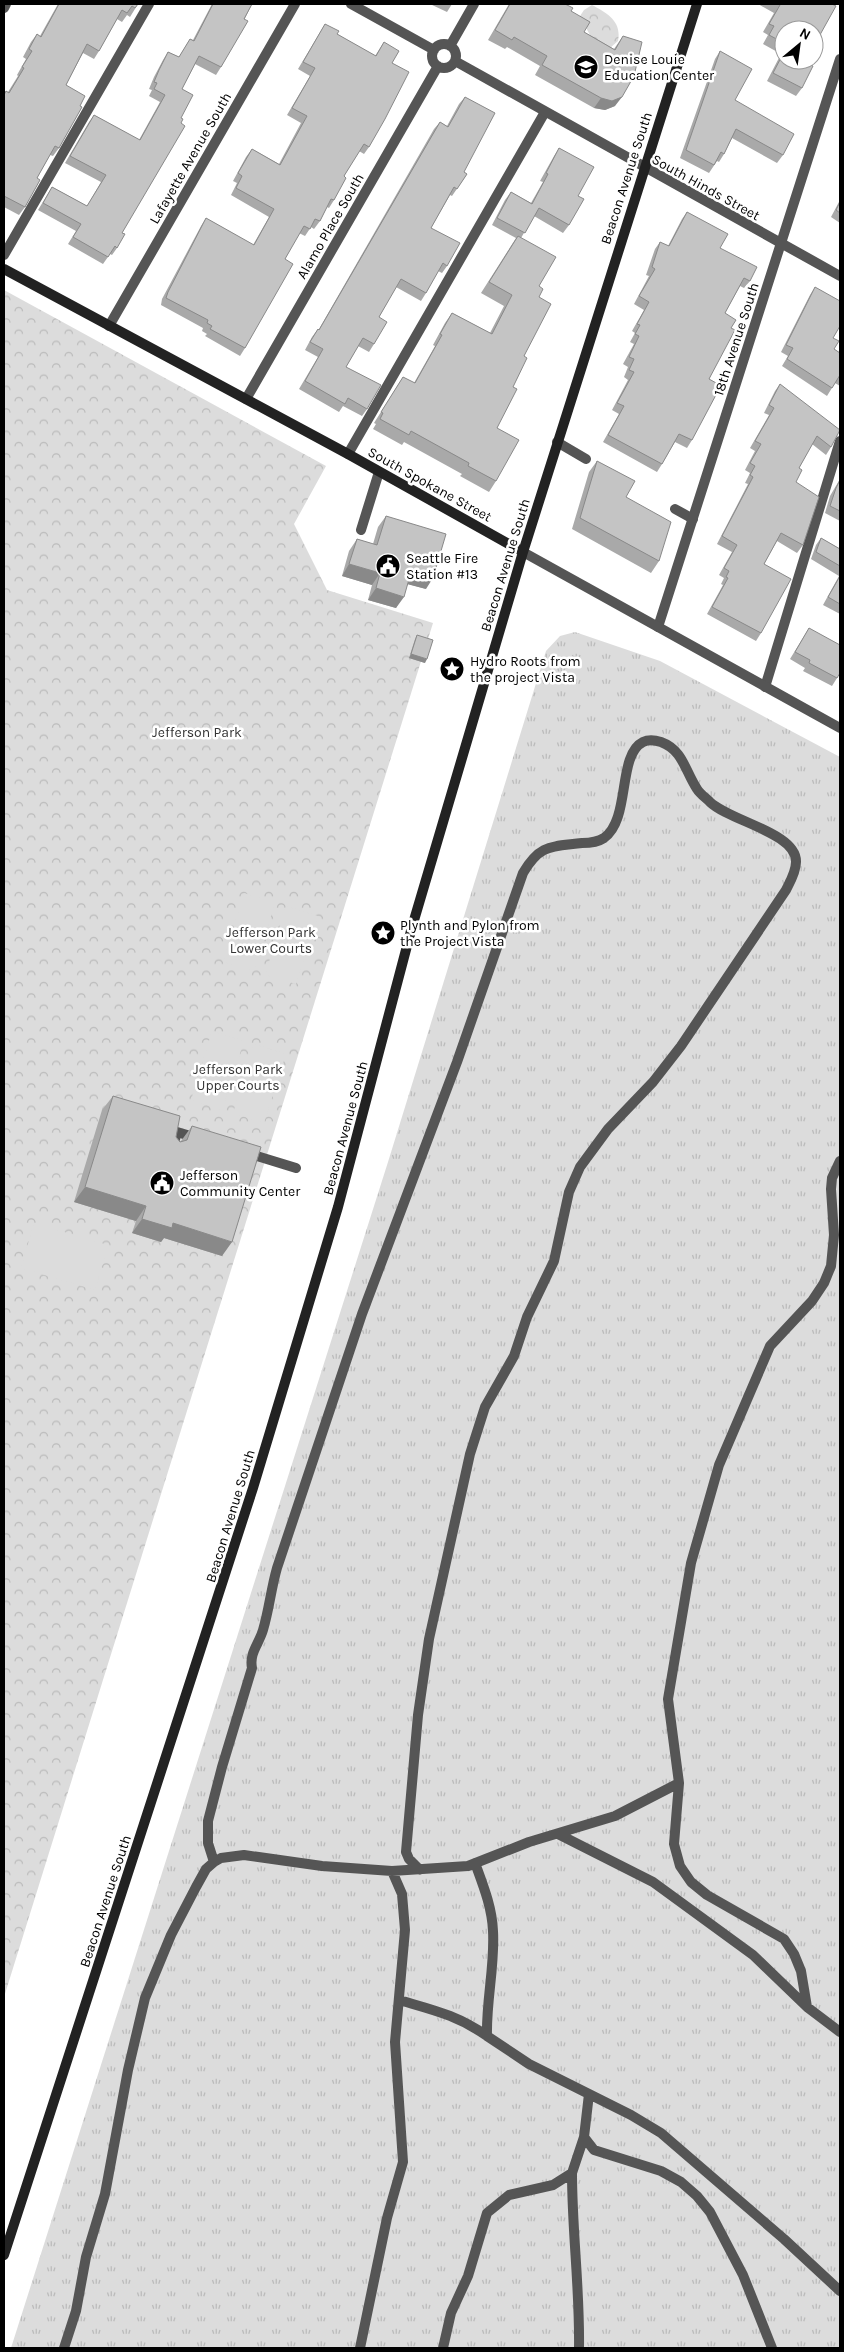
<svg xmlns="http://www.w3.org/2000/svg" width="844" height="2352" viewBox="0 0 844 2352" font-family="Karla,sans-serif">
	<defs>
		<pattern id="grass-tufts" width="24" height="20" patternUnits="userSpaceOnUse" patternTransform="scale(1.25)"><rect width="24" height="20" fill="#dcdcdc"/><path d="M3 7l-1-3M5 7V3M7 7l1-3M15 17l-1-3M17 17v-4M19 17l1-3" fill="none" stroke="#bbb"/></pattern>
		<pattern id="forest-crowns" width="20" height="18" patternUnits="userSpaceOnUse" patternTransform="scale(1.25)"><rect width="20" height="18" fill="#dcdcdc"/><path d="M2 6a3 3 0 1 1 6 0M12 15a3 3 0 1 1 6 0" fill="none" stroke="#bbb"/></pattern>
	</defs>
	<rect width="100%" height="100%" fill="#fff"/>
	<!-- grass -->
	<path fill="url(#grass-tufts)" d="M575,632l85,29 180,96v1591h-829l377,-1186 158,-511 14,-15z"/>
	<!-- forest -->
	<path fill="url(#forest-crowns)" d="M592,5c15,8 30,16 26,36l-8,7 -16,-5 -14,-27 4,-6z
		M4,290l322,176 -32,58 33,66 106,33 -429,1374z"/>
	<!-- pitch -->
	<path fill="#dcdcdc" d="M244,893l31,10 -21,68 -31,-9z
		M286,906l32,10 -22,68 -31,-9z
		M212,1031l32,10 -22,69 -31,-10z
		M254,1044l32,10 -22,69 -31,-10z
		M34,1223l74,22 -13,45 -74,-22z"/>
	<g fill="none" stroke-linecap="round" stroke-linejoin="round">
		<!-- service -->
		<path stroke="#555" stroke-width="10" d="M4,255l145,-251
			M557,442l29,17
			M348,454l197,-342
			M675,509l18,10
			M361,530l18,-58
			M765,687l75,-246
			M172,1149l5,-17 20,6
			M247,1153l49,15
			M840,1161l-8,17 -1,11 3,46 -3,31 -7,17 -12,18 -42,45 -51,119 -28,98 -23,136 11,84 -5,61 6,22 11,16 16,13 77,44 10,15 7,17 6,36 33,25
			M558,1834l95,48 100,73 54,52
			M214,1862l-6,-19v-22l14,-54 30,-99c-3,-15 7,-24 11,-38 6,-20 8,-41 14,-62l85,-254 95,-252 66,-189c17,-29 28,-26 59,-30 7,0 16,-1 22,-5 27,-19 13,-83 39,-96 6,-3 12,-2 18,0 22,8 24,29 36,47 3,5 9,9 13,13 20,19 87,31 86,60 0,10 -6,20 -10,28l-105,156 -28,36 -45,47 -28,38 -11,25 -15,69 -27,56 -13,39 -29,51 -15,47 -41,185 -11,76 -12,137 3,7 11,11
			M399,2000c34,10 58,15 88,36
			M589,2094l42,21 30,18 123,106 56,52
			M584,2137l10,13 67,21 20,11 16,14 13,16 33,63 29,73
			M572,2173c0,59 8,116 7,175
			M64,2348l12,-37 10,-54 19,-63 23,-124 17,-72 26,-63 25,-48 10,-18 8,-7 7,-4 23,-3 78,11 70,5 76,-5 61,-24 86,-26 64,-33
			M360,2348l27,-130 16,-56 -8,-120 10,-112 -3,-36 -10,-23
			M443,2348l8,-35 17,-37 19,-63 22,-18 44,-10 19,-12 12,-36 5,-43 -60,-30 -42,-28c-1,-35 8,-70 6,-105 -1,-24 -10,-46 -18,-68"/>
		<!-- minor -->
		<path stroke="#555" stroke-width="10" d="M351,4l83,46
			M4,8l2,-4
			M432 56a12 12 0 1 1 24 0a12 12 0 1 1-24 0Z
			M450,46l24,-42
			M455,61l385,215
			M109,326l186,-322
			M246,399l192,-333
			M658,627l182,-568"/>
		<!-- tertiary -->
		<path stroke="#555" stroke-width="10" d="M523,552l317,176"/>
		<!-- secondary -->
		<path stroke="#222" stroke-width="10" d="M4,269l344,185 175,98
			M4,2255l249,-767 85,-281 74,-280 111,-375 174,-548"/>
	</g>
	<!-- wall -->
	<path fill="#a9a9a9" d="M58,4h80l-8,13 -3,-2 -5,7 -5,-3 -18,32 -5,8 -11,-6 -17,32 14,21 -21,42 -6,8 -3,-1 -13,23 -12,29 -6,8 -15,-8v-113l2,-3 2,1 10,-16 -1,-1 9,-16 -3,-2 8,-15 6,-8 3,2z
		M212,4h40l-31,63 -5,8 -21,-11 -13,25 -60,144 -5,15 -5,7 -2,-1 -7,10 -35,-20 8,-13 -38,-21 14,-23 35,19 14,-24 -36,-19 24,-41 5,-7 45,25 21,-38 -11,-6 3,-6 -3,-1 5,-12 9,-17 5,-8 11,5 11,-18 3,1z
		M430,4h22l-5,8z
		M509,4h56l19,28 30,17 9,-13 -8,70 -10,4 -11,-2 -59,-33 5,-9 -33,-19 -2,2 -17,-9z
		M758,4h74l-48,26v30l23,3 -5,25 -6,8 -29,-15 14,-27 -18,-10 5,-9 -5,-3 11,-19z
		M325,24l12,10 38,22 9,-14 8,21 -23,84 -5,7 -5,-3 -15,25 -10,24 -5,8 -2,-1 -7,14 -6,8 -3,-2 -6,9 -6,-3 -14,26 -40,89 -5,8 -35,-20 2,-2 -5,-3 1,-3 -42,-23 1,-6 39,-73 5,-8 47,27 16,-28 -38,-22 6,-12 -4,-2 13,-24 6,-8 27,15 22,-41 -14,-8 23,-39 -12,-7z
		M720,51l15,49 48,55 -6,8 -45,-25 -8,16 -5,8 -2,-1 -8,12 -29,-15 35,-99z
		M465,97l-1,75 3,2 -15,22 -2,-1 -19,33 16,38 -5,7 -4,-2 -12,22 -5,8 -25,-14 -17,30 -5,27 -5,8 -11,-6 -12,21 21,42 -5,7 -19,-10 -4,6 -40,-23 19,-32 -13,-7 7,-13 6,-8h1l115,-200 6,-7 7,4 12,-22z
		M559,148l19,48 -9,29 -6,8 -29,-17 -13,22 18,48v11l-15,59 -27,72 -1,53 -7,11 -29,-16 2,-2 -58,-32 -2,3 -29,-16 3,-5 -2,-1 29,-46 11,6 21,-37 -2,-1 12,-22 7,-10 38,20 14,-27 -23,-13 35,-55 -24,-13 13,-25 6,-8 20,11 12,-21 -3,-1 14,-25z
		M840,200v23l-9,-6z
		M687,212l63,69 -6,7 -4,-2 -15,27 6,15 -22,51 5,13 -22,48 -5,8 -12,-6 -13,22 -5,8 -54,-30 16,-28 -7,-4 16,-30 -4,-3 4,-10 -5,-3 11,-20 -4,-2 5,-9 -3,-2 12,-21 -10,-6 15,-28 -3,-1 9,-26 5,-7 8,4 14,-27z
		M815,287l19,62 6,4v33l-5,-3 -8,13 -45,-30 6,-10 -7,-4 29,-57z
		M780,384l51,63 -5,8 -14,-11 -13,24 -3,14 7,63 -6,8 -20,-12 -13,23 -3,69 -5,8 -49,-27 16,-29 -2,-1 3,-6 -5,-3 13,-23 -15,-8 31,-60 -3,-1 5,-10 -5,-3 10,-19 -5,-3 19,-33 -5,-2 11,-22z
		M597,461l29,36 33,64 -8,12 -79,-44 17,-57z
		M840,479v42l-15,-8 5,-17z
		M386,516l40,73 -18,-5 -12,24 -28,-8 4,-15 -30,-9 7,-25 8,-12 16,5 5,-17z
		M821,538l19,11v65l-17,-9 16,-29 -28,-17 5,-14z
		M809,628l28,50 -5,8 -29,-15 2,-3 -15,-9z
		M417,635l8,28 -16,-5 6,-19z
		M113,1096l63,41 4,5 1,-1 11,-15 30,130 -58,-18 -3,4 -29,-9 4,-12 -62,-19 28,-92z"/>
	<!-- shaded-wall -->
	<path fill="#898989" d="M622,97l-7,9 -10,4 -11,-2 7,-10z
		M349,564l31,9 -8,12 -30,-9z
		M411,572l22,6 -7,11 -23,-6z
		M376,588l28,9 -8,11 -28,-8z
		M411,654l16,5 -2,4 -16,-5z
		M85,1187l61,19 -10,15 -62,-19z
		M142,1219l31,4 59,19 -10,14 -58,-18 -3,4 -29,-9z"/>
	<!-- building -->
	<path fill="#c4c4c4" stroke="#898989" d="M59,4h79l-3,4 -3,-2 -5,7 -5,-3 -23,41 -12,-7 -21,41 19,11 -5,10 2,1 -23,41 -4,-2 -18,32 3,2 -15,27 -21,-11v-101l2,-4 3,2 15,-25 -2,-1 10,-16 -3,-2 8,-15 4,3z
		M213,4h39l-8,15 4,2 -27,46 -22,-11 -17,33 11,6 -12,23 2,1 -2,4 4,3 -63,107 3,1 -8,14 -2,-2 -7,11 -35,-20 8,-13 -38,-21 9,-16 35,19 19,-31 -36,-19 24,-41 46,25 25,-45 -11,-6 3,-6 -3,-1 5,-12 9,-18 11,5 11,-18 4,2z
		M510,4h55l8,4 -2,3 19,11 -6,10 31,18 8,-14 19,6 -8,34 -12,21 -10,4 -11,-3 -59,-33 5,-9 -33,-19 -2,3 -17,-10z
		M778,4h54l4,2 -20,36 2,2 -4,7v-21h-30v13l-15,-8 5,-9 -5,-2 11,-19z
		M325,24l14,7 -2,3 39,22 8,-14 15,9 -7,12 17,9 -24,47 -16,28 -5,-3 -20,32 2,2 -12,22 -3,-1 -11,22 -5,-2 -5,10 -6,-3 -19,33 8,5 -48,84 -35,-19 2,-3 -5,-3 1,-3 -42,-22 2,-6 38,-74 48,27 20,-36 -38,-21 6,-12 -4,-3 14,-24 28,16 27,-49 -15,-8 23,-40 -12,-6z
		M720,51l32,18 -17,31 59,34 -11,21 -47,-26 -12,25 -3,-2 -7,13 -28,-15z
		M784,52v8h25l-2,3 6,3 -11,22 -29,-15z
		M465,97l30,16 -31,59 3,2 -10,15 -3,-2 -23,41 29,15 -13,23 -4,-3 -17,30 -25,-14 -22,38 8,5 -13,22 -11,-6 -17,29 35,18 -14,24 -19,-11 -3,6 -40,-23 18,-32 -13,-7 8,-13 1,1 121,-208 8,5z
		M559,148l35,19 -16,29 6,3 -15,26 -30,-17 -14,25 -28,-15 14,-26 21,12 16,-30 -2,-1z
		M840,202v11l-4,-3z
		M687,212l41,22 -8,14 37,19 -7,14 -6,-3 -19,35 11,7 -5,8 4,2 -26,49 9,5 -4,8 3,1 -25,47 -13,-6 -17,30 -54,-29 16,-29 -7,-3 17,-31 -5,-2 5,-11 -5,-2 10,-21 -4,-2 5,-9 -3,-1 12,-22 -10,-6 16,-27 -3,-2 8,-25 9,4z
		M518,236l38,21 -17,29 4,3 -4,8 12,7 -27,52 3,2 -14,29 4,2 -20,39 22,12 -23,41 -28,-15 1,-3 -58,-32 -2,4 -29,-16 3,-6 -2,-1 22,-35 12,6 27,-48 -2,-1 12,-21 40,21 20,-39 -23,-13z
		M815,287l25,14v25l-7,12 6,3 -5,8 6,4v23v-1l-8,13 -45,-29 6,-11 -7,-3z
		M780,384l60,46 -9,17 -14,-11 -18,32 3,2 -6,12 23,15 -16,48 -22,-12 -17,31 27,15 -30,54 -49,-26 16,-29 -2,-1 3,-6 -5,-3 13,-23 -15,-9 31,-59 -3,-2 5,-9 -5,-3 11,-19 -6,-3 19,-33 -5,-3z
		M597,461l38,20 -9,16 45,25 -12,39 -79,-43z
		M840,480v31l-10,-5 6,-18z
		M386,516l60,18 -13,44 -22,-6 -7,25 -28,-9 4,-15 -31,-9 8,-25 20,6z
		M821,538l19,11v17l-24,-14z
		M840,576v28l-12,-7z
		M809,628l31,17v28l-3,5 -28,-15 1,-3 -15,-8z
		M417,635l16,5 -6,19 -16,-5z
		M113,1096l67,20 -4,21 4,5 7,-2 5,-14 69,21 -29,95 -59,-19 -1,5 -30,-9 4,-13 -61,-19z"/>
	<!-- icons -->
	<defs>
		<symbol id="school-disc" viewBox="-11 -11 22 22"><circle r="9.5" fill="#000" stroke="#fff"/><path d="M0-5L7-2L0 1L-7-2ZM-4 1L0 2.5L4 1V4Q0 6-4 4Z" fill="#fff"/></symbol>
		<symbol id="civic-disc" viewBox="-11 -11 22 22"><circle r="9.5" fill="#000" stroke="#fff"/><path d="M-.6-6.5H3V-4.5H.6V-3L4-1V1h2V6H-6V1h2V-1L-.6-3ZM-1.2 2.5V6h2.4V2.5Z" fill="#fff"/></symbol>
		<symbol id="sight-disc" viewBox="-11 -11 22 22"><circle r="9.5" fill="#000" stroke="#fff"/><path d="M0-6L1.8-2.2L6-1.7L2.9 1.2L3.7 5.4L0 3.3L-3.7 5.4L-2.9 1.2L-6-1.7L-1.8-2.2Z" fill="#fff"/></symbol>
	</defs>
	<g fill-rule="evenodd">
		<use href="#school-disc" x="572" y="53" width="28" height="28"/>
		<use href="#civic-disc" x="374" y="552" width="28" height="28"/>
		<use href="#sight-disc" x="438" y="655" width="28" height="28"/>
		<use href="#sight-disc" x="369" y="919" width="28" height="28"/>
		<use href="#civic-disc" x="148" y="1169" width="28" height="28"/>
	</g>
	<g text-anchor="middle" stroke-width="5" stroke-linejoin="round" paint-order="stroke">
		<!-- poi labels -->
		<g font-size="14" fill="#000" stroke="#fff" text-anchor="start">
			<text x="604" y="64">Denise Louie<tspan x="604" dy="16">Education Center</tspan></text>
			<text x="406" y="563">Seattle Fire<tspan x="406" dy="16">Station #13</tspan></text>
			<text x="470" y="666">Hydro Roots from<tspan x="470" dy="16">the project Vista</tspan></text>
			<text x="400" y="930">Plynth and Pylon from<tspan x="400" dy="16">the Project Vista</tspan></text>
			<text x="180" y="1180">Jefferson<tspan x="180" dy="16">Community Center</tspan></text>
		</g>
		<!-- street labels -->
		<g font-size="14" fill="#000" stroke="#fff">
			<text transform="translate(190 158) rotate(-60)" y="5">Lafayette Avenue South</text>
			<text transform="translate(626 178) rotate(-72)" y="5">Beacon Avenue South</text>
			<text transform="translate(706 187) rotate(29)" y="5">South Hinds Street</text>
			<text transform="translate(330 226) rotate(-60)" y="5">Alamo Place South</text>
			<text transform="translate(736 339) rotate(-72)" y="5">18th Avenue South</text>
			<text transform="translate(430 484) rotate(29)" y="5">South Spokane Street</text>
			<text transform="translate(505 565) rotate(-73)" y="5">Beacon Avenue South</text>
			<text transform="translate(345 1128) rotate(-75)" y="5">Beacon Avenue South</text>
			<text transform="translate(230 1516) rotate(-73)" y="5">Beacon Avenue South</text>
			<text transform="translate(105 1901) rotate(-72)" y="5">Beacon Avenue South</text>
		</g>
		<!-- park labels -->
		<g font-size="14" fill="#333" stroke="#fff">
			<text x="197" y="737">Jefferson Park</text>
			<text x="271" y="937">Jefferson Park<tspan x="271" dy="16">Lower Courts</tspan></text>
			<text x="238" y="1074">Jefferson Park<tspan x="238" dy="16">Upper Courts</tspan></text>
		</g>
	</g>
	<!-- border -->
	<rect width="844" height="2352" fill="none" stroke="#000000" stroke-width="10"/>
	<!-- north arrow -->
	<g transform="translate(799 45) rotate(29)"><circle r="24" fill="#ffffff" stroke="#999999"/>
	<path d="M0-4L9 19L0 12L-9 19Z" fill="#000000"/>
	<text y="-8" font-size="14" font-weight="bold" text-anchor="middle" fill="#000000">N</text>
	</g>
</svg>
